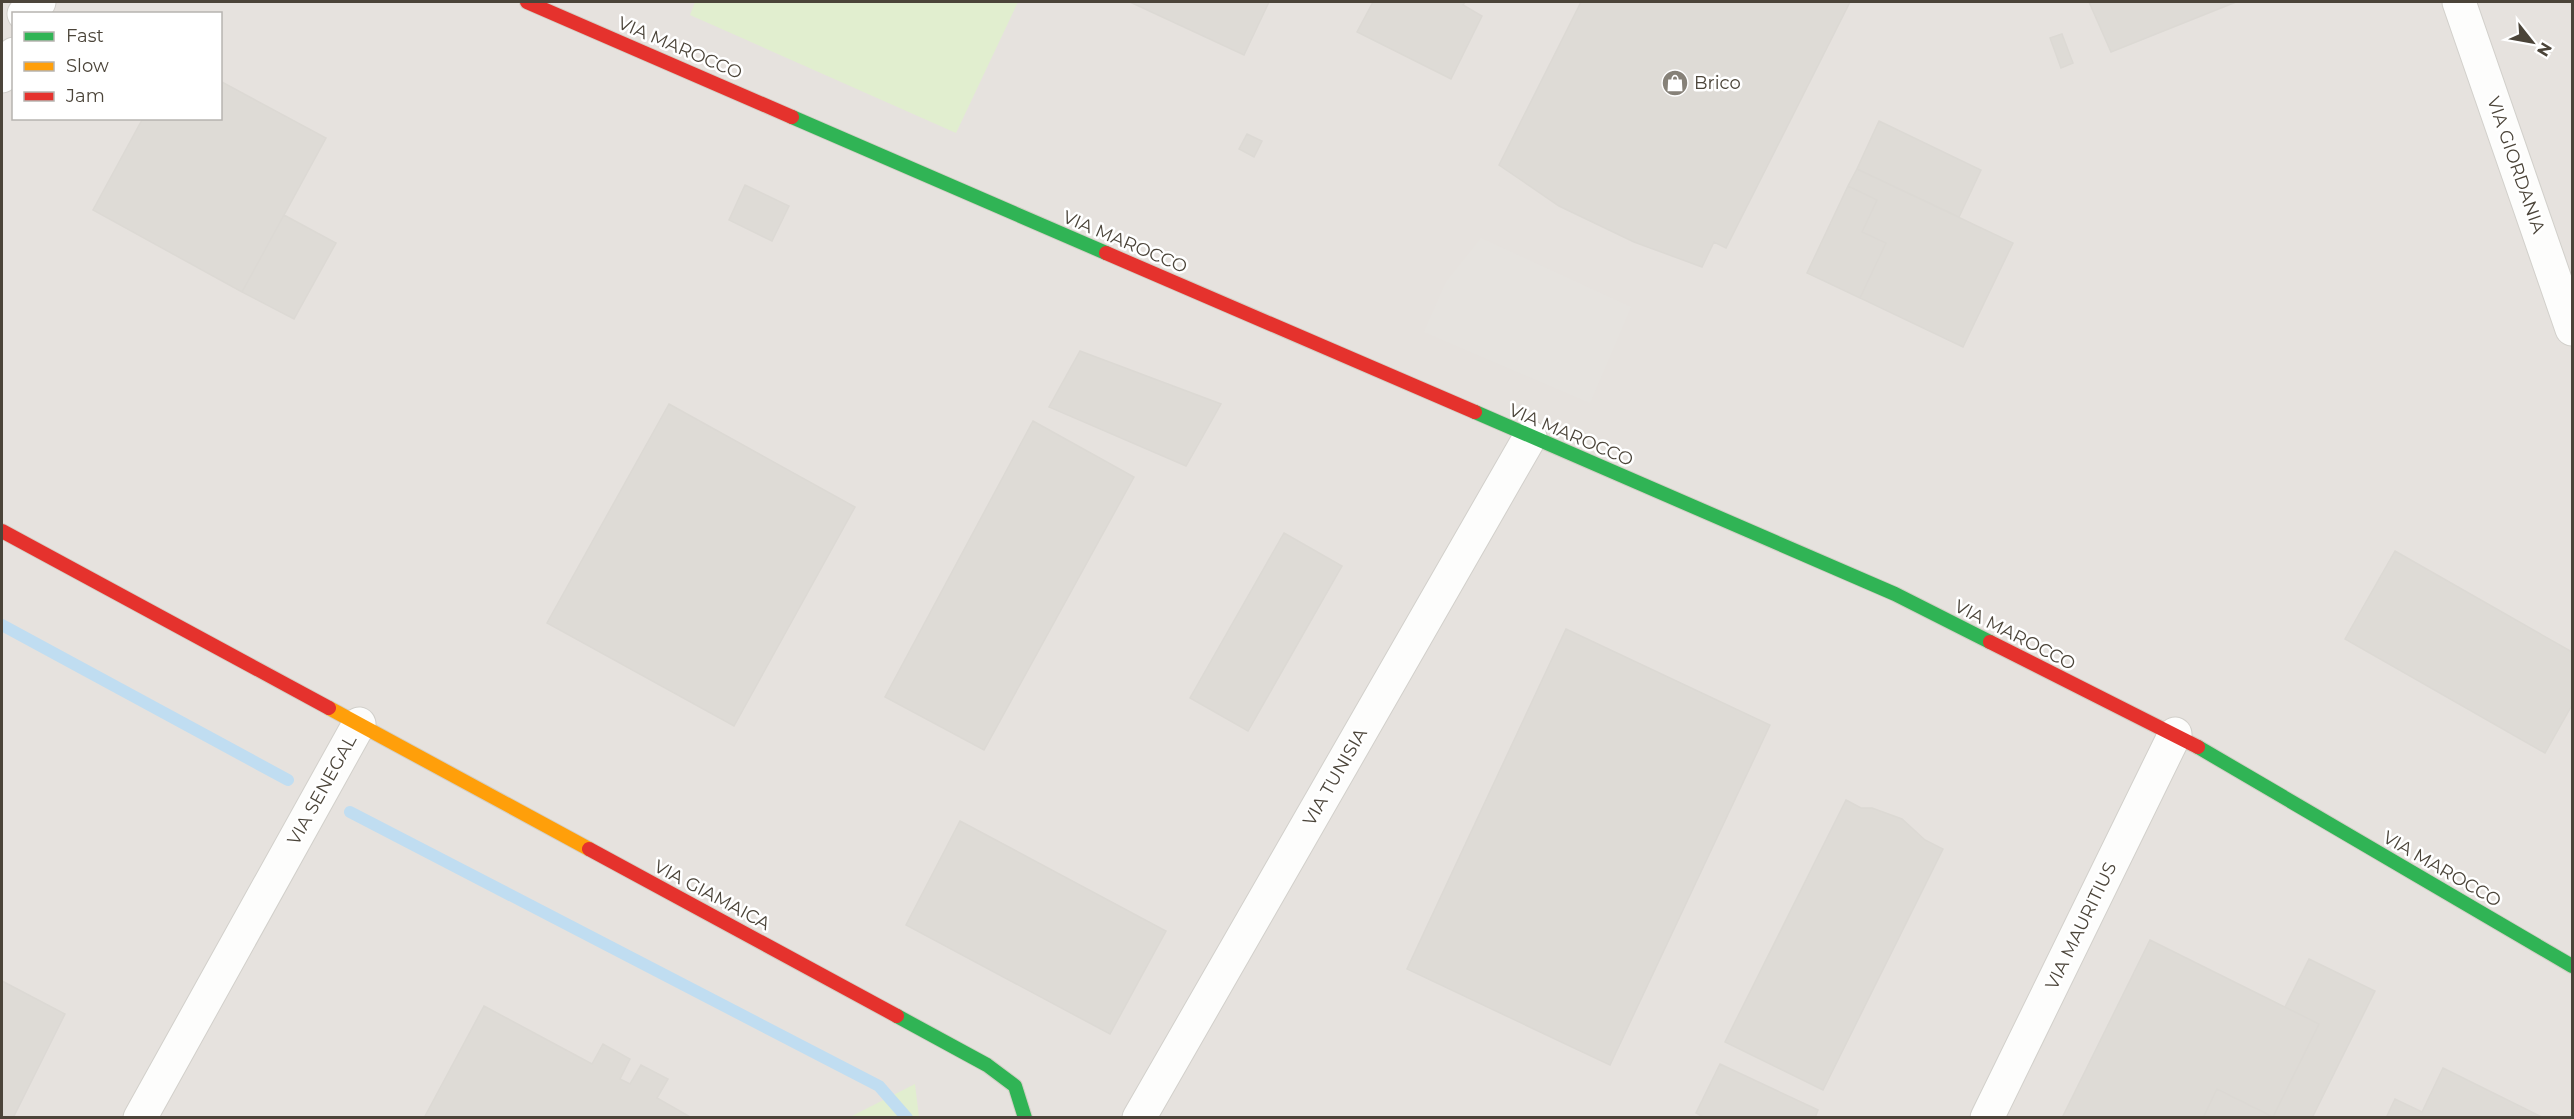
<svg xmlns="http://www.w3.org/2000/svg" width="2574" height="1119" viewBox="0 0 2574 1119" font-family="Montserrat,sans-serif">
	<rect width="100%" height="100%" fill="#f4f2ee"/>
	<!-- industrial -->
	<path fill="#e6e2de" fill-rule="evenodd" d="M2,2h2570v1115h-2570zM14,14h206v104h-206z"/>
	<!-- green -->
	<path fill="#e1eecf" d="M695,2h323l-62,131 -266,-118z
		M915,1084l4,33h-69z"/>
	<!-- parking -->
	<path fill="#e6e3df" d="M1481,238l150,69 -41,96 -166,-71 22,-50z"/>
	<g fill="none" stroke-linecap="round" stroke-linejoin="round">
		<!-- stream -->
		<path stroke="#c0ddf1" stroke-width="12" d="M2,625l286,155
			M350,812l529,274 28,32"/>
	</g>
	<!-- building -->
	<path fill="#dedbd6" stroke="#dcd9d4" stroke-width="1.5" d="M1130,2h139l-25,53z
		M1373,2h92l-2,3 19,11 -31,63 -94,-47z
		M1581,2h269l-124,246 -12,-6 -12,25 -68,-25 -75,-36 -60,-41z
		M2089,2h147l-125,50z
		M2062,34l11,29 -12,5 -11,-30z
		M220,81l106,57 -84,154 -149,-82 50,-92h77z
		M1879,121l102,49 -22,47 -102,-48z
		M1247,134l15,7 -8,16 -15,-8z
		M1857,169l156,74 -50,104 -103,-49 26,-55 -24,-11 15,-32 -29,-14z
		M745,185l44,21 -17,35 -43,-21z
		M1848,186l29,14 -15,32 24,11 -26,55 -53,-25z
		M284,215l52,28 -42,76 -52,-27z
		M1080,351l141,53 -35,62 -137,-59z
		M669,404l186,103 -121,219 -187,-103z
		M1033,421l101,56 -150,273 -99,-53z
		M1284,533l58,33 -94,165 -58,-33z
		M2395,551l177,101v53l-27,48 -200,-114z
		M1566,629l204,96 -160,340 -203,-96z
		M1846,800l15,8h11l30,11 23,21 18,9 -120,241 -98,-48z
		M960,821l206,110 -56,103 -204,-109z
		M2150,940l169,84 -46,93 -56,-28 -14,29h-141z
		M2309,959l66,32 -63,127h-109l14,-29 56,28 46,-93 -34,-17z
		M2,981l63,33 -52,104h-11z
		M484,1006l108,58 11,-20 27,15 -10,20 10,5 11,-19 27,14 -11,19 35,20h-268z
		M1720,1064l98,46 -3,8h-110l-9,-5z
		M2443,1068l101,50h-158l9,-19 27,13z"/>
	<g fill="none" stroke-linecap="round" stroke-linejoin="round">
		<defs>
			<path id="street" d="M2459,2l113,327
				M24,14l15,-12
				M2,76l12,-22
				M140,1118l219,-394
				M1139,1118l391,-681
				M1987,1118l188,-384"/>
			<path id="fast" d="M792,117l314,136
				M1475,412l420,182 95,48
				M2198,747l374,219
				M897,1016l90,49 28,21 10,32"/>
			<path id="slow" d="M329,708l260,141"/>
			<path id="jam" d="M527,2l265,115
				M1106,253l369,159
				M2,531l327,177
				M1990,642l208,105
				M589,849l308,167"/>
		</defs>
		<!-- street casing -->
		<use href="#street" stroke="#d2d0cb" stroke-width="35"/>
		<!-- fast casing -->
		<use href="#fast" stroke="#d3cfc5" stroke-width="16"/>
		<!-- slow casing -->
		<use href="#slow" stroke="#d3cfc5" stroke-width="16"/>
		<!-- jam casing -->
		<use href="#jam" stroke="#d3cfc5" stroke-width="16"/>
		<!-- street -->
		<use href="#street" stroke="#fdfdfc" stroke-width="33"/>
		<!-- fast -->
		<use href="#fast" stroke="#30b455" stroke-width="14"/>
		<!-- slow -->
		<use href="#slow" stroke="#ff9f0a" stroke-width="14"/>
		<!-- jam -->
		<use href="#jam" stroke="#e5322d" stroke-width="14"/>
	</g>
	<!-- icons -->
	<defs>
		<symbol id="shop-disc" viewBox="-11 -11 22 22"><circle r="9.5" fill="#868178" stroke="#fff"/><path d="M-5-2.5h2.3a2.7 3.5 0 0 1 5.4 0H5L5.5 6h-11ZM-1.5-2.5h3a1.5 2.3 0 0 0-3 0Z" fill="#fff"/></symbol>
	</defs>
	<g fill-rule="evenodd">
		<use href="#shop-disc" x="1660" y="68" width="30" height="30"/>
	</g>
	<g text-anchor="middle" stroke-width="5" stroke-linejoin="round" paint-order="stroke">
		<!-- street labels -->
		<g font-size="18" fill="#4b4439" stroke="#fff">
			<text transform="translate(680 48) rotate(23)" y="6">VIA MAROCCO</text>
			<text transform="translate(2516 165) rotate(71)" y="6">VIA GIORDANIA</text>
			<text transform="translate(1125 242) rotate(23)" y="6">VIA MAROCCO</text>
			<text transform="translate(1571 435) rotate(23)" y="6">VIA MAROCCO</text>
			<text transform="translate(2015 635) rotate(27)" y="6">VIA MAROCCO</text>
			<text transform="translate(1335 777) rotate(-60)" y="6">VIA TUNISIA</text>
			<text transform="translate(322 790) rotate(-61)" y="6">VIA SENEGAL</text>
			<text transform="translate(2442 869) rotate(30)" y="6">VIA MAROCCO</text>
			<text transform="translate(712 895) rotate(28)" y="6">VIA GIAMAICA</text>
			<text transform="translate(2081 926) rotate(-64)" y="6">VIA MAURITIUS</text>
		</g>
		<!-- poi labels -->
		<g font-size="18" fill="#4b4439" stroke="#fff" text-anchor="start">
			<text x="1694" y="89">Brico</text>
		</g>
	</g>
	<!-- border -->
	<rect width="2574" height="1119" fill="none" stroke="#4b4439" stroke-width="6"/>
	<!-- legend -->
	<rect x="12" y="12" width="210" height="108" fill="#ffffff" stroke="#b7b4b0" stroke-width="1.5"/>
	<rect x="24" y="32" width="30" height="9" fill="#30b455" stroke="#b7b4b0" stroke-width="1.5"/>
	<text x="66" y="42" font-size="18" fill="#4b4439">Fast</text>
	<rect x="24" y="62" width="30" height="9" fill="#ff9f0a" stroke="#b7b4b0" stroke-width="1.5"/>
	<text x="66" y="72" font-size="18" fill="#4b4439">Slow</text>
	<rect x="24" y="92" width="30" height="9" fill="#e5322d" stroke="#b7b4b0" stroke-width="1.5"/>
	<text x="66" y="102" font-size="18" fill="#4b4439">Jam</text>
	<!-- north arrow -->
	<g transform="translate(2532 42) rotate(121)" stroke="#ffffff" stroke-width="4.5" paint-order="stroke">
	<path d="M0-4.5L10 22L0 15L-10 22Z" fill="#4b4439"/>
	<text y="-9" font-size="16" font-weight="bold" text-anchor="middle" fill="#4b4439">N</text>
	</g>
</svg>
